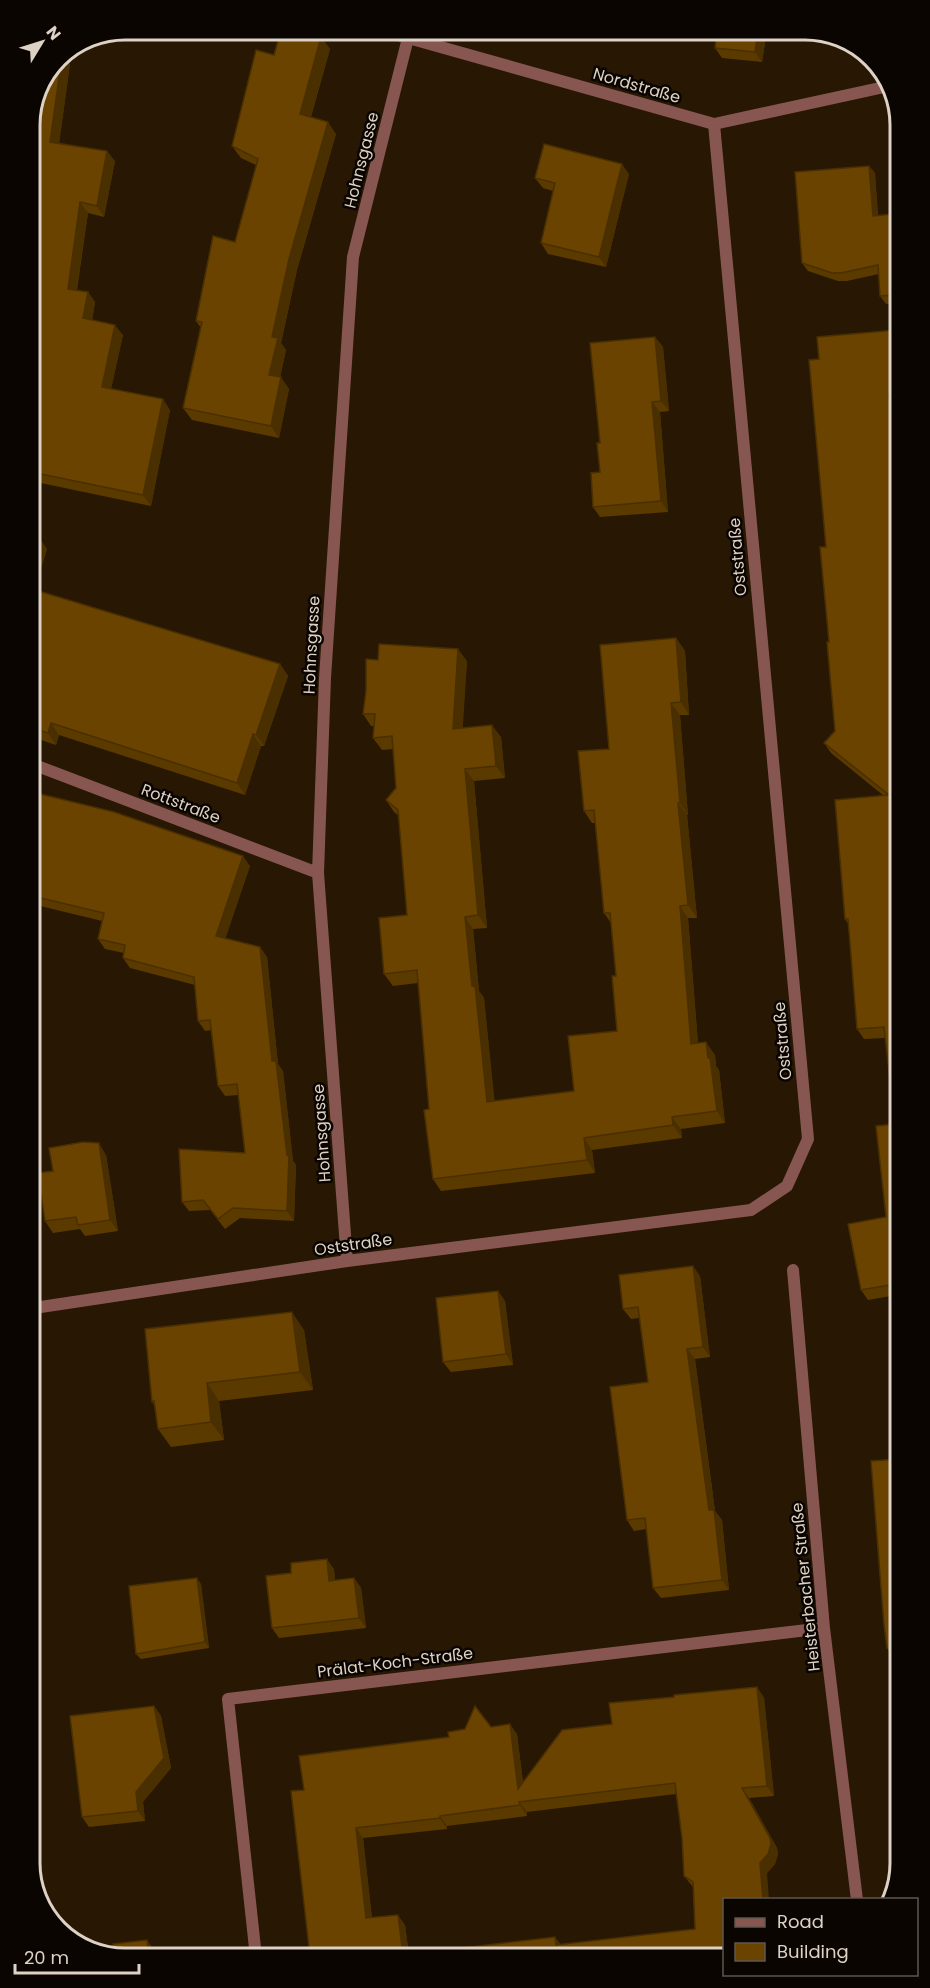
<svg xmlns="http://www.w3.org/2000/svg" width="930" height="1988" viewBox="0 0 930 1988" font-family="Poppins,sans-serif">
	<rect width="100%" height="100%" fill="#271703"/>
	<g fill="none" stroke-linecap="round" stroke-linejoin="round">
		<!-- street -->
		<path stroke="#885650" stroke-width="12" d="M380,30l334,94 175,-38
			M32,764l286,109
			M347,1261l-29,-388 7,-195 28,-421 55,-219
			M793,1270l31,358 33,272
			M34,1308l313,-47 404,-51 36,-24 21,-47 -94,-1015
			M256,1957l-28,-258 596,-71"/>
	</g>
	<!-- wall -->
	<path fill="#5b3a00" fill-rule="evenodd" d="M643,30h124l-5,32 -40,-4 -7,-10 1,-8z
		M321,37l9,12 -19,68 25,17 -39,136 -16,73 5,7 -6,27 9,12 -10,49 -87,-18 -9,-12 18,-80 -5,-7 39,-79 21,-77 -15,-7 -9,-12 42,-91z
		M70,64l-11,79 56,18 -11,56 -16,-4 -11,77 11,2 7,10 -3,18 31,15 -12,54 59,21 -19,96 -120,-25 -1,-361z
		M869,166l6,7 3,42 17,-1v89l-9,1 -6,-8 -1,-22 -32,7h-9l-30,-10 -6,-8z
		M629,174l-23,93 -58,-13 -7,-11 12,-52 -10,-3 -8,-10z
		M896,330l2,989 -3,-6 -4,-17 -23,4 -7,-10 25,-73 9,-93 -10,-86 -21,1 -7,-10 -8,-104 -4,-6 39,-123 -53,-43 -7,-10 11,-12 -6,-89 -3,-95z
		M655,337l8,10 6,64 -9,1 8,100 -68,5 -7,-10 7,-35v-29z
		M31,535l16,14 -13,41 246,74 8,12 -24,70h-3l-16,49 -186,-60 -3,10 -24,-8z
		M676,638l9,13 4,64h-9l8,100h-1l10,103h-9l10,125 17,12 1,11 3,4 6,53 -44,6 1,9 -90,12 3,23 -154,18 -8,-12 -4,-70 -11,-126 -25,3 -9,-12 23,-59 -8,-99 -5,-4 -8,-12 10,-12 -3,-39 -11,1 -9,-12 1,-12h-3l-8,-12 15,-54 89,1 -5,67 39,9 4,41 -31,3 13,147 -14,1 6,62 5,7 10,103 80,-10 43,-60 -1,-55 -5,-53 -7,-10 -9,-90h-3l-8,-12 25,-62z
		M32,792l218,74 -25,72 35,9 7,10 11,107 5,7 10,90 3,4 -2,56 -54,-3 -15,11 -15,-19 -21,1 -7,-9 63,-49 -6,-58 -14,1 -7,-10 -6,-56 -7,1 -7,-10 -3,-36 -65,-17 -7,-10 1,-5 -19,-4 -7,-10 4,-18 -70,-17z
		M106,1155l12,76 -33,5 -5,-7 -27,4 -8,-12 8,-50z
		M700,1276l10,81 -15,2 20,152 7,9 7,70 -68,8 -8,-10 -7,-59 -12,2 -7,-11 21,-138 -9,-64 -8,1 -8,-10z
		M498,1291l7,10 8,64 -62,7 -8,-10z
		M304,1330l9,60 -94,11 5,39 -53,7 -13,-18 -3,-23 -3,-4z
		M899,1459l-7,197 -5,-8z
		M334,1569l1,11 19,-2 7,10 5,40 -87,10 -7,-10z
		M201,1584l8,64 -68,11 -5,-5z
		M757,1687l7,11 10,98 -25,2 28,50 1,6 -3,10 -8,9 -43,81 -414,2 -6,-166 145,-53 42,-10 26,7 6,48 89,-58 62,-27zM676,1794l6,44 2,38 9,11 2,42 -134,16 -152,9 -4,-29 -33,-7 -9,-80 84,-9v-3l80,-10v-4z
		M154,1706l7,10 10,52 -28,34 2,19 -56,6 -7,-10z"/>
	<!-- shaded-wall -->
	<path fill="#4a2f00" d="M758,30h9l-5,32 -7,-10z
		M321,37l9,12 -22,77 -8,-12z
		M64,55l6,9 -12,88 -8,-10 12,-86z
		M328,122l8,12 -39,136 -16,73 5,7 -8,37 -9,-12 3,-38 17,-78z
		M107,151l8,10 -11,56 -7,-11z
		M622,164l7,10 -23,93 -7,-10z
		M869,166l6,7 3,51 -5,-8z
		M80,202l8,11 -13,86 -7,-10z
		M88,292l7,10 -4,26 -8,-10z
		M115,325l8,10 -14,63 -7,-11z
		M655,337l8,10 6,64 -8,-10z
		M281,377l8,12 -10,49 -8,-12z
		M889,394l7,10v77z
		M163,399l7,11 -19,96 -8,-11z
		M652,402l8,10 8,100 -7,-11z
		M39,537l8,12 -15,48 -1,-37z
		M676,638l9,13 4,64 -8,-13z
		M458,649l9,12 -5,80 -9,-12z
		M280,664l8,12 -24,70 -8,-11z
		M671,703l9,12 8,100 -8,-12z
		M51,723l8,12 -3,10 -8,-12z
		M492,725l9,12 4,41 -9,-12z
		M253,734l8,12 -16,49 -8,-12z
		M465,769l9,12 13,147 -9,-13z
		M678,803l9,12 10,103 -9,-13z
		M243,856l7,10 -27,80 -7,-10z
		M680,906l8,12 11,138 -8,-12z
		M465,917l8,12 6,62 5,7 12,116 -9,-12 -15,-116z
		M260,947l7,10 11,107 5,7 10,90 3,4 -2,56 -7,-10v-56l-15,-94z
		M706,1042l9,13 1,11 3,4 6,53 -8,-12 -9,-53z
		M672,1117l9,12 1,9 -9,-13z
		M584,1138l8,12 3,23 -8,-13z
		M99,1143l7,12 12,76 -8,-11z
		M693,1266l7,10 10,81 -7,-10z
		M498,1291l7,10 8,64 -7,-11z
		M292,1312l12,18 9,60 -13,-18z
		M687,1349l8,10 20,152 7,9 7,70 -7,-10 -13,-70z
		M207,1383l12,18 5,39 -13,-18z
		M327,1559l7,10 2,22 -7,-10z
		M197,1578l4,6 8,64 -4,-6z
		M354,1578l7,10 5,40 -7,-10z
		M757,1687l7,11 10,98 -7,-10z
		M154,1706l7,10 10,52 -28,34 2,19 -7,-10 -2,-19z
		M510,1724l7,10 8,65 -7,-10z
		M742,1788l7,10 28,50 1,6 -3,10 -8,9 2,26h-6z
		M519,1802l8,10v4l-7,-11z
		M440,1816l7,10v3l-7,-11z
		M356,1828l7,10 10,90 -7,-10z
		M398,1915l7,10 4,31 -6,-1z
		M555,1937l8,10 -7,-2z
		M147,1940l7,10 1,8h-6z"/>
	<!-- building -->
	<path fill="#6a4300" stroke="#4a2f00" stroke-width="1.5" fill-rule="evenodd" d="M281,30h16l24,7 -21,77 28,8 -39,137 -17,78 6,1 -9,37 12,2 -10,49 -88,-18 19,-86 -6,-1 17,-85 22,6 23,-83 -26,-13 24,-96 18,5z
		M713,30h45l-3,22 -40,-4 2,-17z
		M62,56l-12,86 57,9 -10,55 -17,-4 -12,87 20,3 -5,26 32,7 -13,62 61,12 -20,96 -112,-23 -1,-352 28,-62z
		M544,144l78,20 -23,93 -58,-14 14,-60 -20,-5z
		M869,166l4,50 22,-2v81l-15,1 -2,-31 -37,8h-9l-30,-10 -7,-91z
		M896,330v64h-7l7,87 2,832h-3l-6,-28 -28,5 -13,-66 38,-7 -10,-91 19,-2 -11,-97 -27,2 -9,-110h-3l-10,-119 54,-5 -65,-52 11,-12 -8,-89h2l-9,-95h6l-17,-187 10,-1 -2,-22z
		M655,337l6,64 -9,1 9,99 -68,6 -2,-34 9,-1 -3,-29h3l-10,-100z
		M31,535l8,2 -8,23z
		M32,589l248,75 -24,71 -3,-1 -16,49 -186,-60 -3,10 -16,-5z
		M676,638l5,64 -10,1 9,100h-2l10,102 -8,1 11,138 15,-2 2,16h2l7,53 -45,6 1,8 -89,13 3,22 -154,19 -9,-69 5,-1 -12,-139 -33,4 -5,-56 28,-3 -9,-105 -12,-10 10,-12 -4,-52 -19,2 2,-24h-12l3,-23v-32l12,1 1,-16 79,5 -5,80 39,-4 4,41 -31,3 13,146 -13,2 7,69 3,-1 12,117 87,-11 -6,-55 49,-5 -5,-55h4l-6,-63h-6l-10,-103 -10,1 -6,-60 31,-2 -9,-104z
		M32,792l82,20 129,44 -27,80 44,11 12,114h4l11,94 2,1 -2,55 -54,-3 -15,11 -15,-19 -21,2 -3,-53 66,4 -8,-69 -19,2 -8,-66 -12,1 -4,-44 -71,-19 2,-13 -27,-6 6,-26 -72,-17z
		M83,1142l16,1 11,77 -32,5 -2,-8 -31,4 -7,-48 15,-2 -4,-23z
		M693,1266l10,81 -16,2 22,161h5l8,70 -69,8 -8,-70 -18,2 -17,-133 38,-5 -10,-75 -15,2 -4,-34z
		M498,1291l8,63 -63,8 -7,-64z
		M292,1312l8,60 -93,11 4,39 -53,7 -4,-28 -2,1 -7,-73z
		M899,1459l1,276 -8,-87h-5l-3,-23 -13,-164z
		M327,1559l2,22 25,-3 5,40 -87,10 -6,-52 25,-3v-10z
		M197,1578l8,64 -69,12 -7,-68z
		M757,1687l10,99 -25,2 28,50 1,6 -3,10 -8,9 3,36h-39v55l-414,2 -19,-165 13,-1 -5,-34 150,-19 -1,-5 17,-3 10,-23 16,21 19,-3 8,65 44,-59 50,-6 -3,-21 65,-6v-2zM675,1783l7,55 2,38 9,6 2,47 -139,16 -1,-8 -152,18 -5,-40 -32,3 -10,-90 84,-10v-2l80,-11 -1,-3z
		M154,1706l10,52 -28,34 2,19 -56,6 -12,-101z
		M147,1940l2,18h-30l-4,-2 -2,-12z"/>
	<g text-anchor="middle" stroke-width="5" stroke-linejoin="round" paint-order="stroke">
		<!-- street labels -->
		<g font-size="16" fill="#ddd2c5" stroke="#0a0501">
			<text transform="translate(637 85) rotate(16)" y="6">Nordstraße</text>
			<text transform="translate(361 160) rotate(-76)" y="6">Hohnsgasse</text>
			<text transform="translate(737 557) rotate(-95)" y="6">Oststraße</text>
			<text transform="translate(311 645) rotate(-87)" y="6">Hohnsgasse</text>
			<text transform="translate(181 803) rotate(21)" y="6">Rottstraße</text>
			<text transform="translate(782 1041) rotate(-95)" y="6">Oststraße</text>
			<text transform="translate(321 1133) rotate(-94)" y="6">Hohnsgasse</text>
			<text transform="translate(353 1244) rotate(-8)" y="6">Oststraße</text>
			<text transform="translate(805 1587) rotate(-96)" y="6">Heisterbacher Straße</text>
			<text transform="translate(395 1662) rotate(-7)" y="6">Prälat-Koch-Straße</text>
		</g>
	</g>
	<!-- crop -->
	<path d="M0 0H930V1988H0ZM125 40H805A85 85 0 0 1 890 125V1863A85 85 0 0 1 805 1948H125A85 85 0 0 1 40 1863V125A85 85 0 0 1 125 40Z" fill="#0a0501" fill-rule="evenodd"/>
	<path fill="none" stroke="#ddd2c5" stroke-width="3" d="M125 40H805A85 85 0 0 1 890 125V1863A85 85 0 0 1 805 1948H125A85 85 0 0 1 40 1863V125A85 85 0 0 1 125 40Z"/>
	<!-- legend -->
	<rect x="723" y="1898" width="195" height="78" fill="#0a0501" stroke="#5e574f" stroke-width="1.5"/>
	<rect x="735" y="1918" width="30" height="9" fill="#885650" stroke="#5e574f" stroke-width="1.5"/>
	<text x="777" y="1928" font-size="18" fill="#ddd2c5">Road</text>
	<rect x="735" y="1943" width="30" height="18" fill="#6a4300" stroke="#5e574f" stroke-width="1.5"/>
	<text x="777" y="1958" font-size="18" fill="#ddd2c5">Building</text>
	<!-- north arrow -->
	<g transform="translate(42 42) rotate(52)" stroke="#0a0501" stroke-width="4.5" paint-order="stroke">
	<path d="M0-4.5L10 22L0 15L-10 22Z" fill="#ddd2c5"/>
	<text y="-9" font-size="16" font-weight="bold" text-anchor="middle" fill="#ddd2c5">N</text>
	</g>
	<!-- scale -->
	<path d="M15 1964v9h124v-9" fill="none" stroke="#ddd2c5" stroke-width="3"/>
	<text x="24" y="1964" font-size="18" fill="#ddd2c5" stroke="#0a0501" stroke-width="4.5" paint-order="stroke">20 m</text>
</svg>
